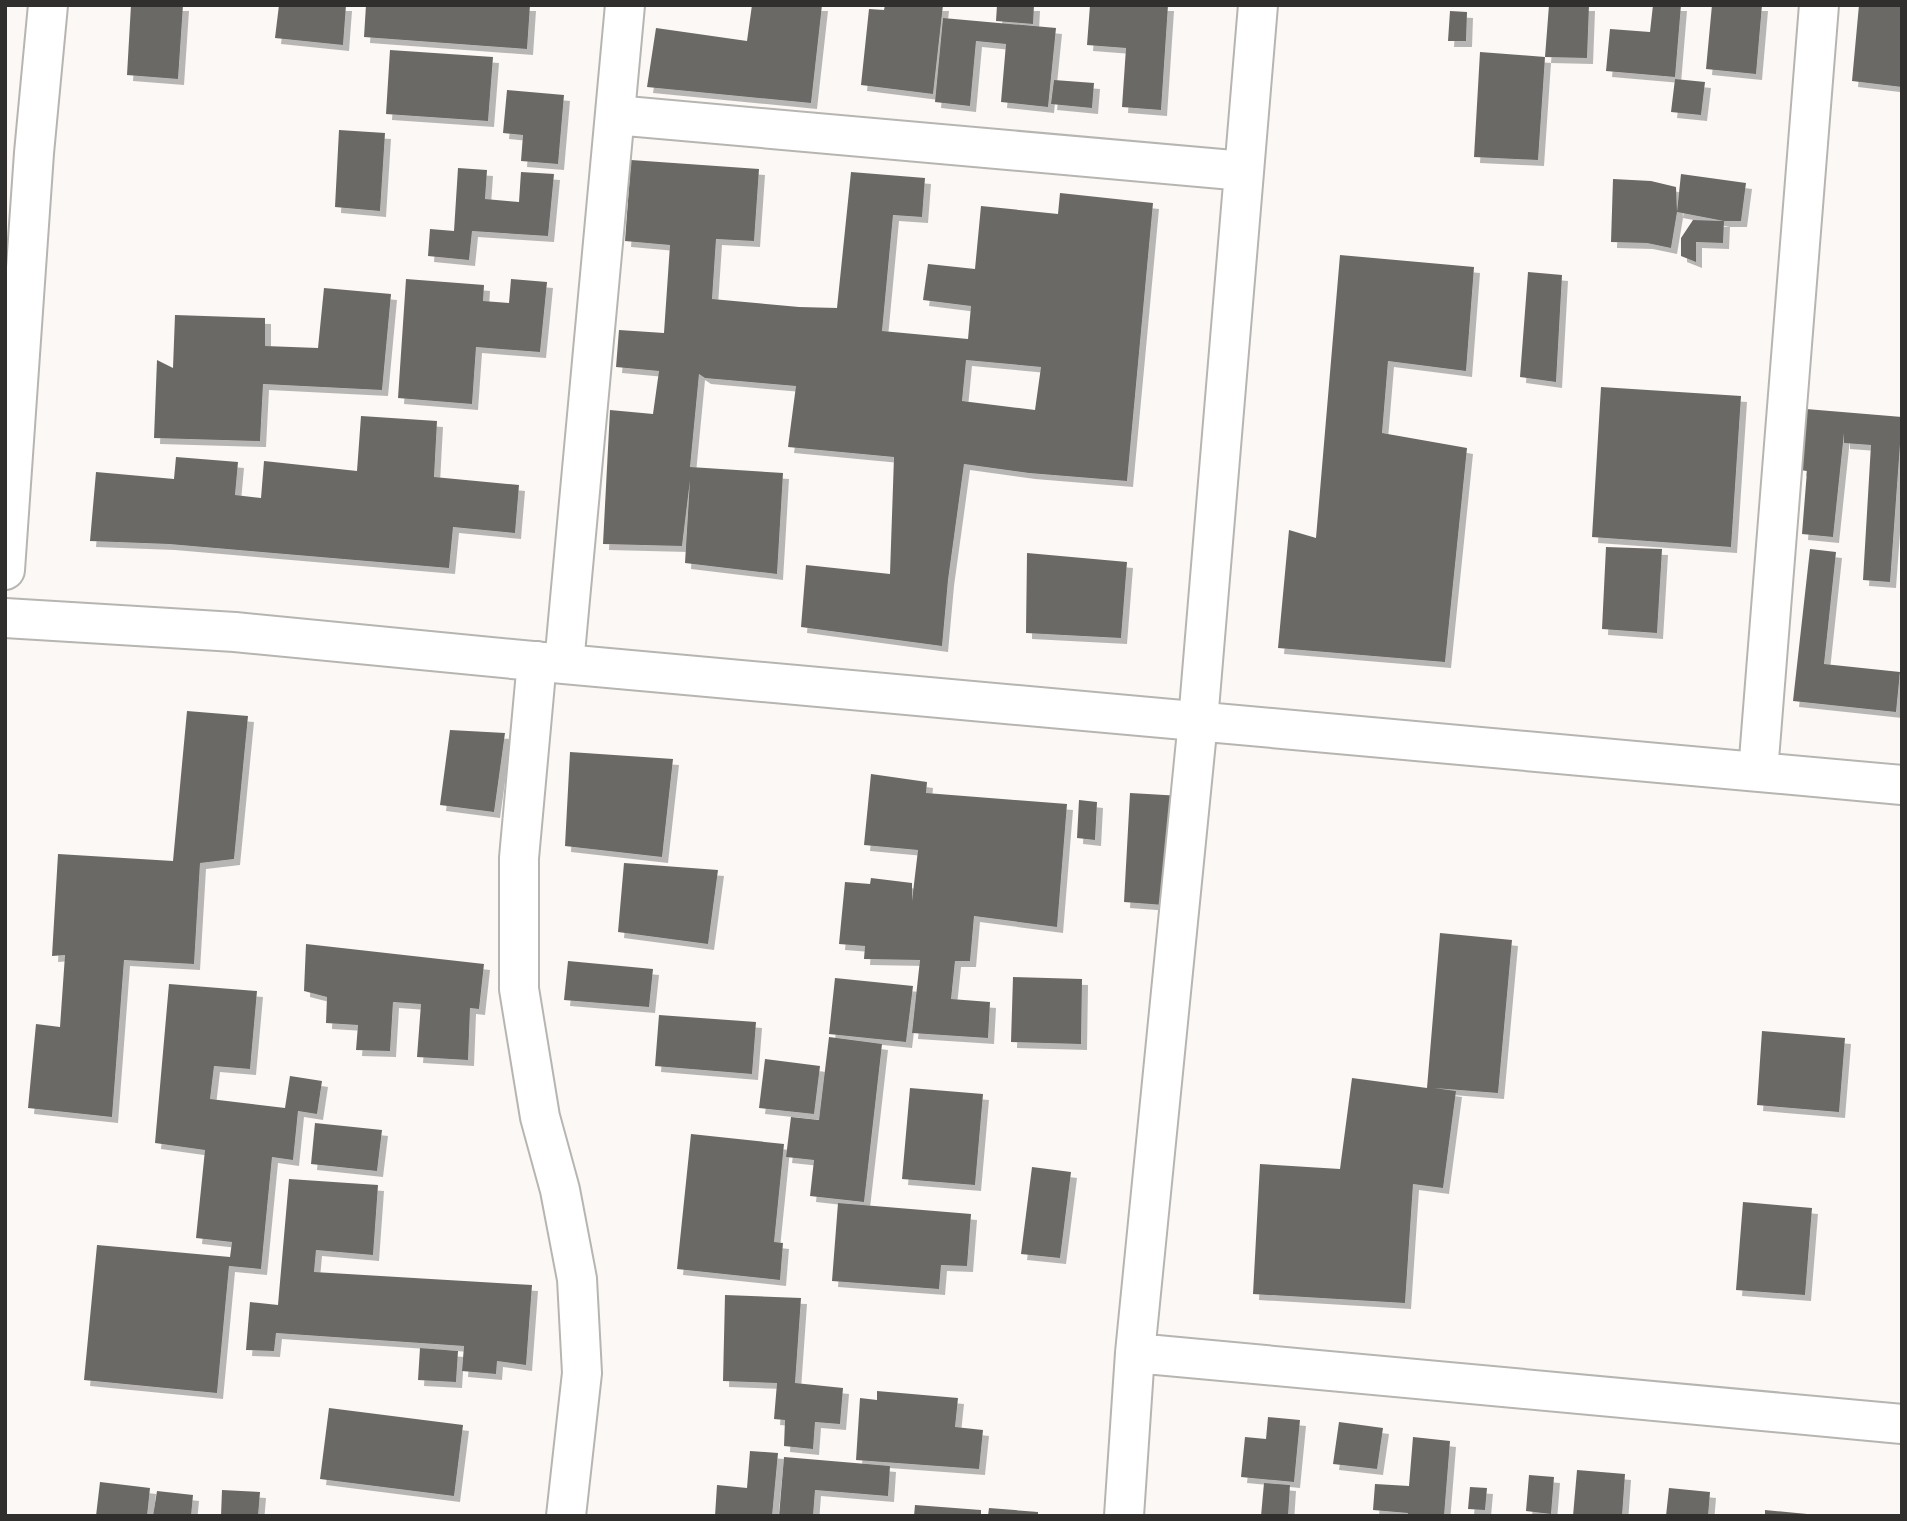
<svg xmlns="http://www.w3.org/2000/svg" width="1907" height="1521" viewBox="0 0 1907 1521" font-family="Jost,sans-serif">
	<defs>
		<filter id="shadow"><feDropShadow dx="6" dy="6" stdDeviation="0" flood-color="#0004"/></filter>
	</defs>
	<rect width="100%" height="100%" fill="#fbf8f5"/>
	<!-- building -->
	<path fill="#6b6966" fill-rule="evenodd" filter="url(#shadow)" d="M131,5h52l-5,74 -51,-4z
		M279,5h67l-3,40 -68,-7z
		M366,5h164l-3,44 -163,-12z
		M752,5h70l-11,98 -164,-16 9,-59 91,13z
		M885,5h58l-10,89 -72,-9 8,-76 15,1z
		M997,5h37l-1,19 -37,-3z
		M1090,5h78l-7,105 -39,-3 4,-59 -39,-3z
		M1549,5h40l-2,53 -42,-1 -7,103 -64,-3 6,-105 65,5z
		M1653,5h28l-6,72 -69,-6 4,-42 40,3z
		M1712,5h50l-6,69 -50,-5z
		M1859,5h43v82l-50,-6z
		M1450,11l17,1 -1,29h-18z
		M943,18l113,10 -8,79 -47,-5 5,-58 -30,-3 -6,65 -35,-4z
		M390,50l103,7 -5,64 -102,-7z
		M1675,79l30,3 -4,33 -30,-3z
		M1054,80l40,3 -2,25 -41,-4z
		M507,90l57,5 -6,69 -37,-3 2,-26 -20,-2z
		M339,130l46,3 -5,78 -45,-4z
		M631,160l128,9 -5,72 -38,-2 -4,60 87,8 38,1 14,-136 74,6 -3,39 -29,-2 -11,116 86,8 3,-33 -48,-6 5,-36 47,5 6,-63 77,8 2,-21 93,10 -26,278 -98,-8 -65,-9 -16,116 -6,66 -141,-19 5,-62 84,9 4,-117 -106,-10 8,-61 -91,-8 -6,-4 -9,93 93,6 -6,101 -92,-11 5,-83 -8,66 -79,-2 7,-134 43,4 6,-43 -43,-4 3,-37 45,3 6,-88 -45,-4zM966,360l75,7 -6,43 -73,-9z
		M458,168l29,2 -2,29 34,3 2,-30 33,2 -6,62 -76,-5 -3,29 -41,-4 2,-27 24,2z
		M1681,174l65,9 -5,38h-17l-47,-9z
		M1613,179l38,2 25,6 1,25 -6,36 -24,-5 -36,-1z
		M1693,220l31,1 -1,22 -27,-1v20l-15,-6v-18z
		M1340,255l134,12 -8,104 -78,-10 -6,72 85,15 -22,214 -167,-14 11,-118 27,8z
		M1528,272l34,3 -6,107 -36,-5z
		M406,279l78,6 -1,16 26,2 2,-24 36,3 -7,70 -64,-5 -4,57 -74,-6z
		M324,288l67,6 -9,96 -119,-6 -3,57 -106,-3 3,-78 16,8 2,-53 90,3v28l53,2z
		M1601,387l140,9 -10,151 -139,-10z
		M1806,409l96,8 -12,165 -27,-2 8,-135 -27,-2v-10l-11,104 -31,-3 5,-63 -7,-1z
		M361,416l76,5 -3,56 85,8 -4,48 -62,-6 -4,41 -280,-24 -79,-3 6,-69 78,7 2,-22 62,5 -3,33 26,3 3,-37 93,10z
		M1606,547l56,2 -5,84 -55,-4z
		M1810,549l26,3 -12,112 76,8 -4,40 -103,-11z
		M1027,553l100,9 -6,76 -95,-5z
		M187,711l61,5 -14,143 -34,4 -6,101 -70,-4 -12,157 -84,-9 8,-84 24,3 5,-72 -13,1 6,-102 115,7z
		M450,730l55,3 -11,79 -54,-7z
		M570,752l103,7 -11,98 -97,-11z
		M871,774l56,8 -1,11 141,11 -10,123 -83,-11 -4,45h-15l-4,38 39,3 -2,36 -76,-5 8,-73 -56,-1 1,-13 -26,-2 6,-62 25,2 1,-6 41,5v18l6,-51 -54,-5z
		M1130,793l52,3 -5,110 -53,-4z
		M1079,800l18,2 -2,38 -18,-2z
		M624,863l94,7 -10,74 -90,-12z
		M1440,933l72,7 -14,153 -64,-5 22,3 -13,97 -30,-4 -8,119 -152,-9 7,-130 80,5 12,-91 75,10z
		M306,944l178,20 -5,45 -9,-1 -2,52 -51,-3 4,-53 -28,-2 -3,49 -34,-1 2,-25 -32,-2 1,-26 -23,-6z
		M568,961l85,8 -4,38 -85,-7z
		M1013,977l69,2 -1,65 -70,-2z
		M835,978l78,8 -7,56 -77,-8z
		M169,984l88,7 -7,78 -36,-3 -4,33 75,9 5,-32 32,5 -5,33 -19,-3 -5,49 -21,-3 -11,112 -32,-3 -12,127 -133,-13 13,-135 133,12 2,-15 -36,-4 9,-88 -50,-7z
		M659,1015l97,7 -4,52 -97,-8z
		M1762,1031l83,7 -6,74 -82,-7z
		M829,1037l53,7 -18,158 -54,-6 4,-36 -28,-3 5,-40 28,3z
		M765,1059l55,7 -6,48 -55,-6z
		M910,1088l73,6 -8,91 -73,-6z
		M315,1123l67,7 -5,41 -66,-7z
		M691,1134l93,10 -10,98 9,1 -3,37 -103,-11z
		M1032,1167l39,5 -11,86 -39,-4z
		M289,1179l89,6 -5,70 -57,-5 -2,22 218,13 -6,80 -29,-4 -1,13 -34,-3 2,-25 -188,-13 -2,18 -28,-1 4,-48 28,3z
		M1743,1202l69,6 -7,87 -69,-5z
		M838,1203l133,11 -4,52 -26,-1 -2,24 -107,-8z
		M725,1295l76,3 -6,85 48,5 -3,36 -25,-2 -2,27 -29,-3 1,-26 -11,-1 3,-36 -54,-2z
		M420,1348l38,3 -2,31 -38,-2z
		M877,1391l81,7 -3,29 28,3 -4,39 -123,-9 4,-62 17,2z
		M329,1408l134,17 -9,71 -134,-17z
		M1268,1417l32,3 -6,62 -53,-5 4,-40 21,2z
		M1339,1422l44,6 -6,41 -44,-5z
		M1413,1437l37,4 -6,75h-36v-3l-35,-3 2,-26 34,2z
		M750,1451l28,2 -6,63h-57l2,-31 30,3z
		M784,1457l106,9 -2,30 -73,-6 -2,26h-34z
		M1577,1470l48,4 -3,42h-49z
		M1529,1475l25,2 -3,37 -25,-3z
		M100,1482l50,6 -3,28h-51z
		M1264,1483l26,2 -2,31h-27z
		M1470,1487l17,1 -2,22 -17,-1z
		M1669,1488l41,4 -2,24h-42z
		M222,1490l38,2 -2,24h-37z
		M157,1491l36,4 -2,21h-38z
		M915,1505l66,5v6h-67z
		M989,1508l49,4v4h-50z
		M1765,1510l42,4v2h-42z"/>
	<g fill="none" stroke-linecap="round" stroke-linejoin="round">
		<defs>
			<path id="minor" d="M615,115l629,56
				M5,570l29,-417 14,-148
				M5,618l230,14 329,32 1338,121
				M537,661l-18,197v131l21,128 20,73 17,89 5,94 -16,143
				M564,664l61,-659
				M1758,772l61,-767
				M1135,1353l767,71
				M1124,1516l11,-163 63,-632 60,-716"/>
		</defs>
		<!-- minor casing -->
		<use href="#minor" stroke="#b7b5b1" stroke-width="42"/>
		<!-- minor -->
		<use href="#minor" stroke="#fff" stroke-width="38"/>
	</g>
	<!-- border -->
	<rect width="1907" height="1521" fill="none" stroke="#302f2e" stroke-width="14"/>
</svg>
